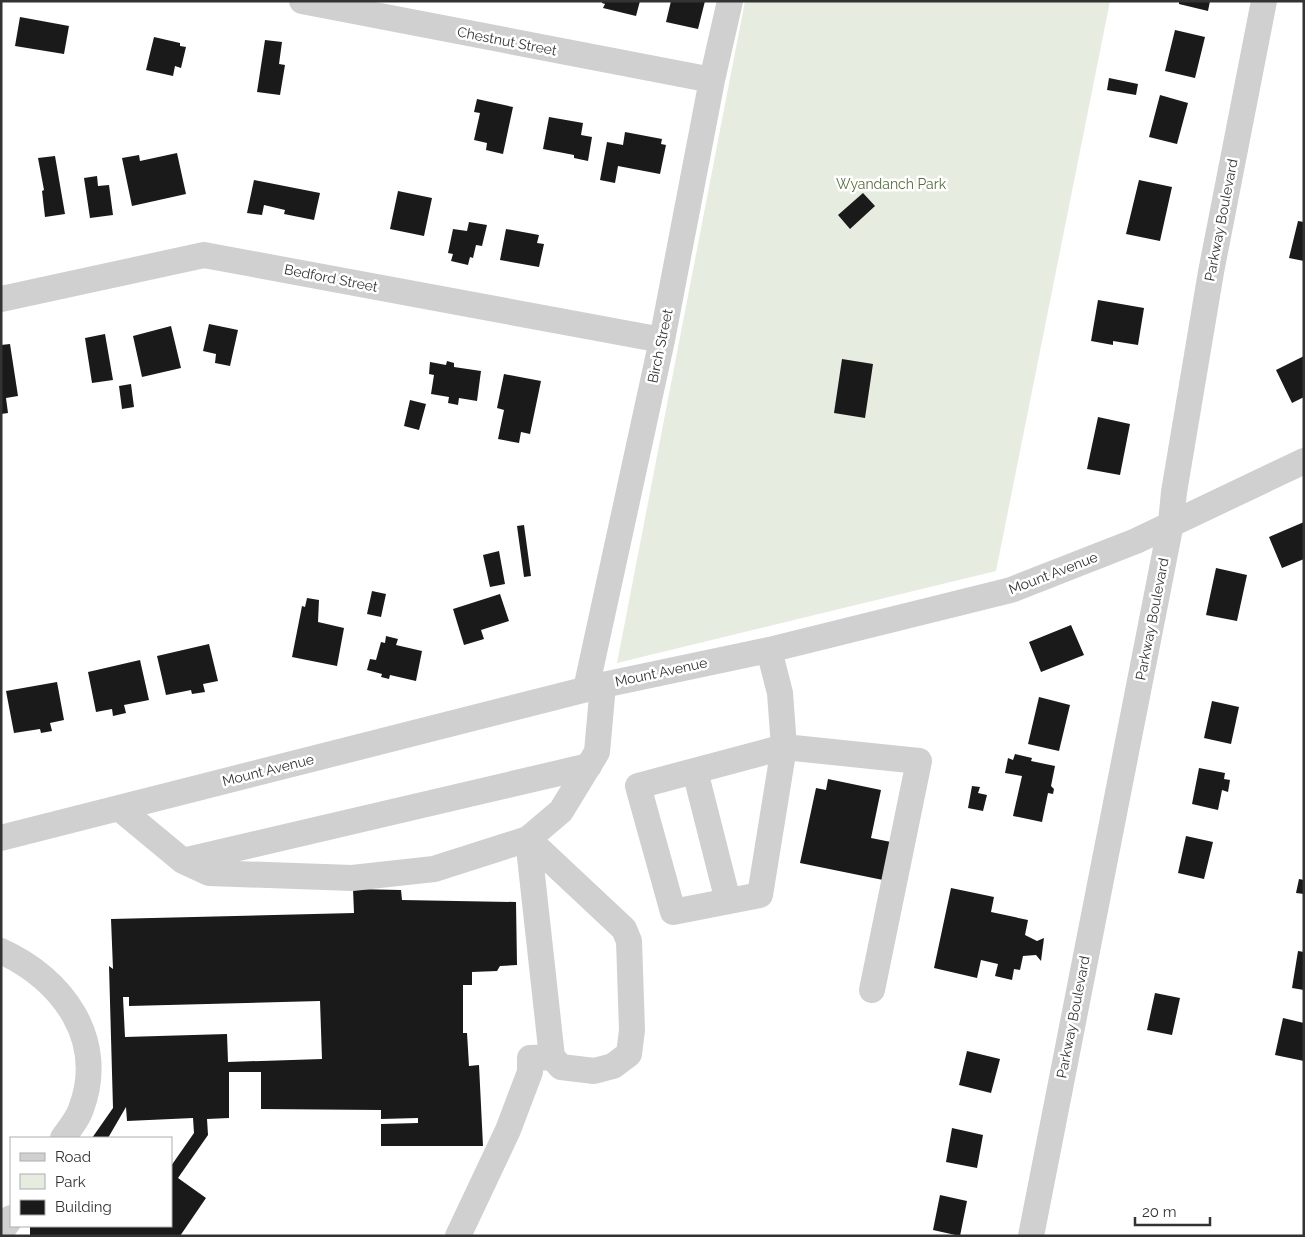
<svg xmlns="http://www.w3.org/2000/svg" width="1305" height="1237" viewBox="0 0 1305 1237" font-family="Raleway,sans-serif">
	<rect width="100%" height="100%" fill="#fff"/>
	<!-- green -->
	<path fill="#e6ecdf" d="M745,1h365l-114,570 -379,92z"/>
	<!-- building -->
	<path fill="#1a1a1a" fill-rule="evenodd" d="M602,1h38l-4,15 -33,-8 2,-4 -3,-1z
		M671,1h34l-7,28 -32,-7z
		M1179,1h31l-2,10 -29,-7z
		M20,17l49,9 -5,28 -49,-8z
		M1175,30l30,7 -10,41 -30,-7z
		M154,37l26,6v3l6,1 -5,21 -6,-2 -2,10 -27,-6z
		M265,40l17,2 -3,22 6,1 -5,30 -23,-3z
		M1109,78l29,6 -2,11 -29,-5z
		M1160,95l28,8 -11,41 -28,-7z
		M477,99l36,8 -10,47 -17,-4 1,-7 -13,-3 6,-27 -6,-1z
		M549,117l34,6 -2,12 11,2 -4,24 -14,-3v-3l-31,-6z
		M625,132l37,7 -1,5 5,1 -6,29 -42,-8 -3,17 -15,-3 7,-38 16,3z
		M177,153l9,41 -54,12 -10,-48 17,-3 1,6z
		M55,156l10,58 -20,3 -3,-26 2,-1 -6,-32z
		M97,176l1,10 11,-1 4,30 -23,3 -6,-40z
		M254,180l66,13 -6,27 -30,-6 1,-4 -21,-5 -2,10 -15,-2z
		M1139,180l33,7 -12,54 -34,-7z
		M398,191l34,7 -8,38 -34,-7z
		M863,193l12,13 -25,23 -12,-14z
		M1298,221l6,1v39l-15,-3z
		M469,222l18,3 -5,21 -6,-1 -3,13 -3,-1 -2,8 -17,-4 2,-7 -5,-1 5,-24 14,2z
		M506,229l33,6 -2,8 7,1 -5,23 -39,-7z
		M1098,300l46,8 -6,37 -25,-4v4l-22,-4z
		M209,324l29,6 -8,36 -15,-3 1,-9 -13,-3z
		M171,326l10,42 -39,9 -9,-41z
		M105,334l8,46 -21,3 -7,-45z
		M10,344l8,52 -12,2 2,15 -7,1v-69z
		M1304,356v41l-12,6 -16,-33z
		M842,359l31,5 -8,54 -31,-5z
		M447,361l7,2v4l27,4 -4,30 -18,-3 -1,7 -10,-2 1,-6 -18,-3 3,-19 -5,-1 1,-12 16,3z
		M504,374l37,7 -11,53 -9,-2 -2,11 -21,-4 6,-29 -7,-2z
		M131,384l3,23 -12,2 -3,-23z
		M410,400l16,4 -7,26 -15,-4z
		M1098,417l32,7 -10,51 -33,-6z
		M1304,522v37l-22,9 -13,-31z
		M524,525l7,51 -7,1 -7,-51z
		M499,551l6,33 -15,3 -7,-32z
		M1216,568l31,7 -10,46 -31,-6z
		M372,591l14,3 -5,23 -14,-3z
		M500,594l9,27 -28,9 3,9 -20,6 -11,-36z
		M307,598l12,2 -1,22 26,6 -7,38 -45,-9 10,-51 3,1z
		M1071,625l13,30 -43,17 -12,-30z
		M386,636l12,3 -2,6 26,6 -6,30 -26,-6 -1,4 -8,-2 1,-3 -15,-4 3,-11 6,1 5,-18 4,1z
		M209,644l9,37 -15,3 2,8 -13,2 -1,-4 -25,5 -9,-39z
		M140,660l9,40 -25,5 2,8 -13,3 -1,-7 -16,3 -8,-40z
		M57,682l7,38 -14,3 2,8 -11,2 -1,-4 -26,4 -8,-42z
		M1039,697l31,8 -11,46 -31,-7z
		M1212,701l27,6 -8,37 -27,-6z
		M1015,754l17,4 -1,3 24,5 -4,20 3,3 -1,5 -5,-1 -6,29 -29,-6 9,-40 -17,-3 3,-15 5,2z
		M1199,768l26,5 -1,6 6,1 -2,12 -6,-2 -4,20 -26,-6z
		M828,779l53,11 -10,48 20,4 -8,38 -83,-17 16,-75 10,2z
		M972,786l8,1 -2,6 9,2 -4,16 -15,-3z
		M1186,836l27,6 -9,37 -26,-6z
		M1299,879l5,1v14l-8,-1z
		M951,888l43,9 -3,15 37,8 -3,15 12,6 7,-3 -3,23 -5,-6 -13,1 -3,14 -6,-1 -2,11 -17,-4 3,-12 -17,-4 -4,18 -43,-10z
		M353,889l48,1 1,10 114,2 1,63 -17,1 -3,5 -25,1v13h-9v48h4l2,33 10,-1 4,81h-102v-22l37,-1v-5l-37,1v-9l-120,-1v-37h-32v46l-22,1 1,16 -30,43 28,20 -26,38h-150v-10h141v-60l23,-33 -1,-15 -66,3 -1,-14 -18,31h-16l21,-30 -4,-142 4,3 -2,-50 243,-6zM123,997h6v9l191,-5 2,58 -94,3 -1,-28 -102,3z
		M1298,951l6,1v38l-12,-2z
		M1155,993l25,5 -8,37 -25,-5z
		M1283,1018l21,5v38l-29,-6z
		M967,1051l33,8 -9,34 -32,-8z
		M952,1128l31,7 -6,33 -31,-6z
		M940,1195l27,6 -7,35 -27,-6z"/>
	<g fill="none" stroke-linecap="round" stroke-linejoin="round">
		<!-- minor -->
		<path stroke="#d0d0d0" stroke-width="26" d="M302,1l410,79
			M1,299l203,-44 458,85
			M769,650l11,43 4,54 135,14 -47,229
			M586,689l76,-349 50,-260 18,-79
			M784,747l-24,148 -87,17 -35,-126z
			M695,771l33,130
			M119,808l64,53 26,12 143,5 82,-9 94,-30 33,-28 36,-59 6,-67
			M1,838l602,-153 166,-35 242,-60 125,-49 168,-80
			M528,839l96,90 5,12 3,89 -3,24 -16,12 -19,5 -33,-4 -9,-10z
			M183,861l406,-95
			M1,951c62,28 106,89 80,158 -3,10 -12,20 -18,29
			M1,1232l10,-14
			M458,1236l50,-106 22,-58v-14l22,-1
			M1031,1236l140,-713 3,-31 37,-220 53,-271"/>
	</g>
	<g text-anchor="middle" stroke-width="5" stroke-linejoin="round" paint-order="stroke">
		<!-- street labels -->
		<g font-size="14" fill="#333" stroke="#fff">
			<text transform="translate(507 41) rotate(11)" y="5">Chestnut Street</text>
			<text transform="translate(1221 220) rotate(-79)" y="5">Parkway Boulevard</text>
			<text transform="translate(331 278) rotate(11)" y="5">Bedford Street</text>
			<text transform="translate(660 346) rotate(-78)" y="5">Birch Street</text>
			<text transform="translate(1053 573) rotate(-21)" y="5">Mount Avenue</text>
			<text transform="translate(1152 619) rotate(-79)" y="5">Parkway Boulevard</text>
			<text transform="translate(661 672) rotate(-12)" y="5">Mount Avenue</text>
			<text transform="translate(268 770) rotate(-14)" y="5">Mount Avenue</text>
			<text transform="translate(1073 1017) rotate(-79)" y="5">Parkway Boulevard</text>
		</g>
		<!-- park labels -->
		<g font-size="14" fill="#56703f" stroke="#fff">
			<text x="891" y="189">Wyandanch Park</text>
		</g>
	</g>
	<!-- border -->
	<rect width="1305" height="1237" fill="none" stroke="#333333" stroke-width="5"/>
	<!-- legend -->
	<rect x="10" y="1137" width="162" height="90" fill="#ffffff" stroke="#adadad"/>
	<rect x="20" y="1153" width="25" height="8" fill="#d0d0d0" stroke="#adadad"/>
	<text x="55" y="1162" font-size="15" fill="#333333">Road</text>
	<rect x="20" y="1174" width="25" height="15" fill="#e6ecdf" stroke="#adadad"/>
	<text x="55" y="1187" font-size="15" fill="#333333">Park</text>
	<rect x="20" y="1200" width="25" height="15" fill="#1a1a1a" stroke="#adadad"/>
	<text x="55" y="1212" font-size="15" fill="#333333">Building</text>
	<!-- scale -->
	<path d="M1135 1217v8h75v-8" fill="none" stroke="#333333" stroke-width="2.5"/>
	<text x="1142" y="1217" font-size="15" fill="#333333" stroke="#ffffff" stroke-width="4" paint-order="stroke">20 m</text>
</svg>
